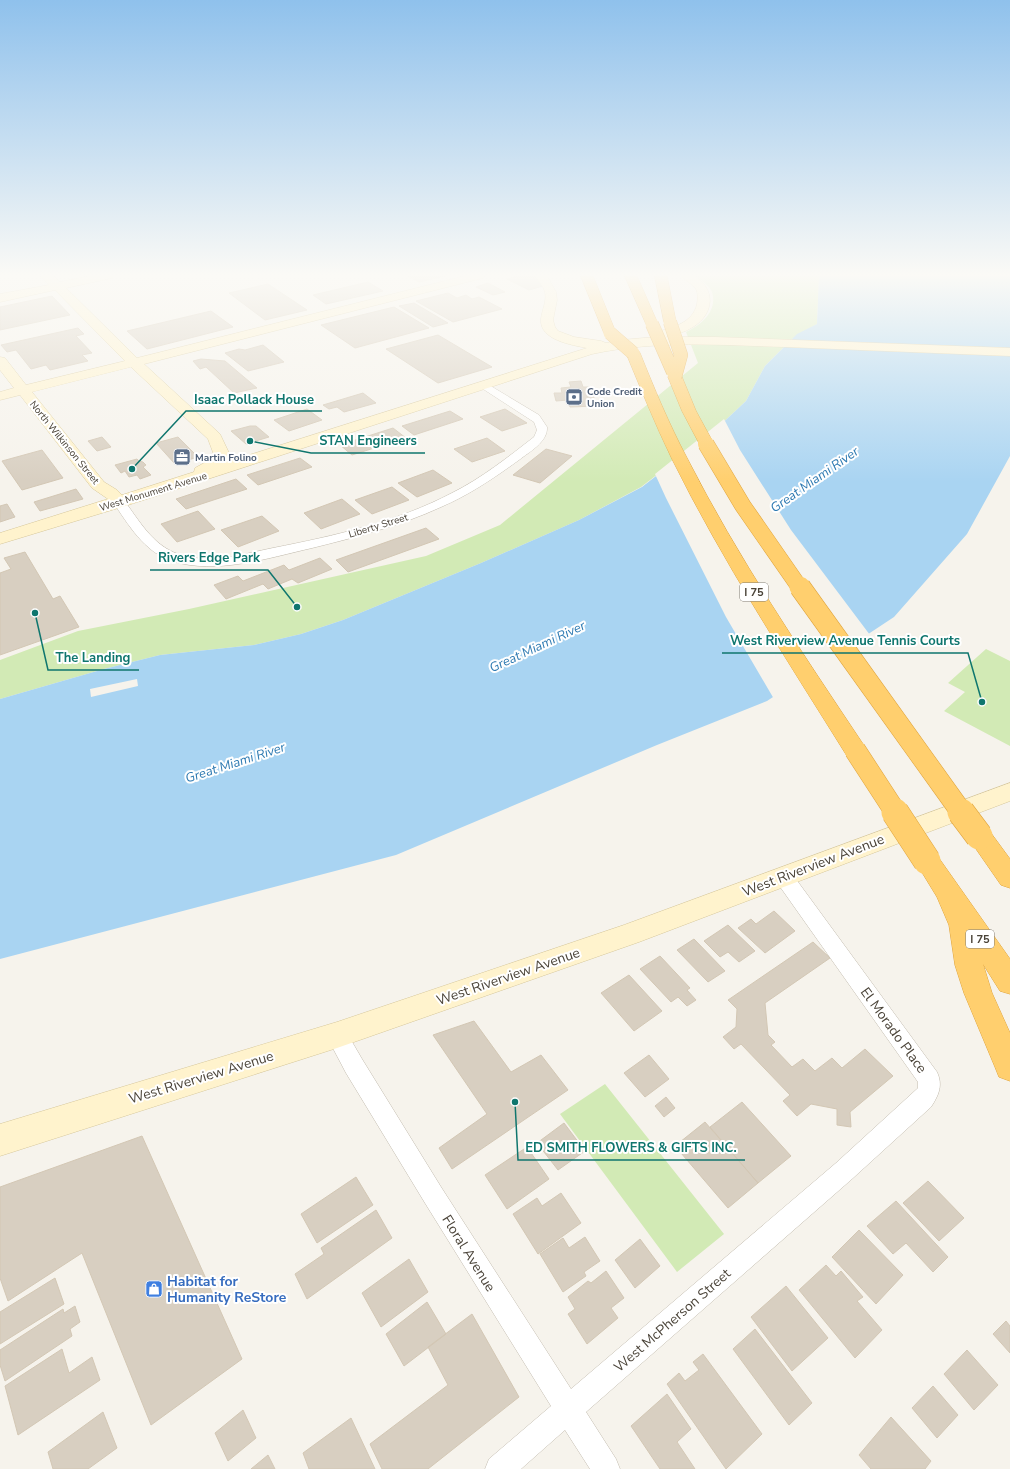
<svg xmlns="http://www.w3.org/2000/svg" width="1010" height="1469" viewBox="0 0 1010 1469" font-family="'Nunito Sans',sans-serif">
	<rect width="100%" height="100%" fill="#f6f3ec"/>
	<!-- green -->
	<path fill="#d2eab5" d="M696,276h123l-2,48 -25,15 -27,27 -19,35 -31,29 -74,57 -62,33 -98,43 -138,57 -42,14 -47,11 -94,10 -56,14 -104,30v-39l78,-29 111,-22 237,-53 74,-31 198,-162 -12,-31c15,-7 32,-21 26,-40 -3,-7 -11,-12 -16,-16z
		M986,649l24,12v85l-66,-35 21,-19 -17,-9z
		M605,1084l119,150 -47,38 -117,-158z"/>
	<!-- water -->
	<path fill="#a9d4f2" d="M819,276h191v180l-43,78 -73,83 -127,84 -110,44 -261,110 -396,104v-260l104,-30 56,-14 94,-10 47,-11 42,-14 138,-57 98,-43 63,-33 73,-57 31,-29 19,-35 32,-32 20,-10z"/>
	<!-- pier -->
	<path fill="#f6f3ec" d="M724,419l16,31 51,80 79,105 -96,64 -48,-82 -60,-119 -11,-24z
		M137,679l1,7 -47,11 -1,-8z"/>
	<!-- building -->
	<path fill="#d8cfc1" stroke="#d3c7b4" d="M408,276h37l-26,6z
		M519,276h15l9,10 -14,4 -22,-11z
		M368,282l15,9 -57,13 -13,-9z
		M488,283l17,9 -12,3 -17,-8z
		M268,284l39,26 -42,10 -36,-27z
		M448,293l9,5 9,-3 6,4 7,-2 23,12 -49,13 -37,-21z
		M52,296l18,19 -70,15v-23z
		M414,303l34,20 -15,4 -34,-21z
		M394,307l35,21 -74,20 -34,-23z
		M211,311l22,16 -86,22 -20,-18z
		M78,328l6,6 -8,2 16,17 -10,2 6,6 -38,9 -4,-5 -15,4 -15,-19 -9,2 -6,-7z
		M438,335l54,32 -54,16 -52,-34z
		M263,345l21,17 -36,9 -23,-18 14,-4 6,1z
		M201,359l24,2 32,27 -23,5 -28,-26 -6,2 -7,-8z
		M581,381l2,6h7l7,19 -27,1 -2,-7 -12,1 -2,-8h8l-1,-5 10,-1 -2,-5z
		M363,393l13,10 -32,9 -7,-5 -8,2 -6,-4z
		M307,409l15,11 -33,11 -15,-11z
		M505,409l22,14 -25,8 -22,-14z
		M450,411l13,8 -49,16 -12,-9z
		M250,426h6l13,11 -23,7 -15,-13z
		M393,428l13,10 -54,17 -12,-10z
		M102,437l9,10 -14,4 -9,-10z
		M178,437l20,20 -23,7 -19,-21z
		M487,438l18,13 -33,11 -18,-13z
		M546,449l26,7 -32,27 -27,-8z
		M42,450l21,28 -41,12 -20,-29z
		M300,458l12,9 -54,18 -11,-10z
		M137,459l2,2 4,1 3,3 -3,2 8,8 -11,4 -3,-4 -8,2 -4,-6 -4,2 -6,-8z
		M433,470l19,13 -35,14 -19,-14z
		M236,479l11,10 -61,20 -10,-10z
		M392,487l17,13 -37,14 -17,-14z
		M76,489l7,10 -43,12 -6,-9z
		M342,499l18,15 -39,15 -17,-16z
		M7,504l8,13 -15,5v-16z
		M198,511l17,18 -38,13 -16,-18z
		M262,516l17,15 -41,16 -17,-17z
		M426,528l13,11 -91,33 -12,-12z
		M25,552l28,47 7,-3 19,31 -79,28v-82l11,-4 -7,-11z
		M320,558l12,11 -34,14 -6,-4 -24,10 -5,-5 -37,15 -12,-14 24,-9 5,5 41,-16 5,5z
		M774,911l21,20 -30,22 -27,-25 13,-9 5,5z
		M728,925l27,26 -16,11 -11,-10 -8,5 -16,-16z
		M694,939l31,32 -17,11 -31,-32z
		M813,942l17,16 -65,45 3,32 7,7 -4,3 21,22 11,-8 12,12 17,-13 10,10 23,-19 28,27 -43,36 1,15 -14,-2v-16l-26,-5 -14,12 -14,-15 7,-6 -49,-51 -7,5 -11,-12 13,-10 1,-18 -9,-9z
		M660,956l30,32 -3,2 9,10 -9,6 -9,-9 -7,5 -31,-33z
		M629,975l33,36 -28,20 -33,-38z
		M474,1021l37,51 30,-17 27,35 -116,79 -13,-21 48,-34 -54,-79z
		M649,1055l20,24 -24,18 -21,-24z
		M666,1097l9,11 -11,9 -9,-11z
		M742,1102l49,54 -33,27 -48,-56z
		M705,1122l53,61 -30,25 -53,-62z
		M564,1123l21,28 -27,19 -21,-27z
		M142,1136l100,223 -91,66 -69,-172 -74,48 -8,-23v-91z
		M527,1147l22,32 -42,30 -22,-34z
		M356,1177l17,28 -56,38 -16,-29z
		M928,1181l36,37 -25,23 -36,-38z
		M561,1193l20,30 -43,31 -25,-40 24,-16 5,8z
		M896,1201l52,56 -15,15 -27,-29 -13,11 -26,-28z
		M376,1210l16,28 -85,61 -12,-25 29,-20 -3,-6z
		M859,1230l44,45 -27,29 -44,-47z
		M585,1237l15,24 -16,11 2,4 -23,16 -23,-38 23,-16 6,10z
		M640,1239l20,27 -25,22 -20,-28z
		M409,1259l19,33 -47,35 -19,-34z
		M826,1265l10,11 5,-5 22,26 -6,4 25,29 -27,28 -56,-68z
		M606,1271l18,27 -13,10 7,10 -31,26 -19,-30 7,-5 -7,-12 20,-16 3,2z
		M55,1278l9,26 -64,40v-32z
		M786,1286l42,52 -36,33 -41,-54z
		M427,1302l19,32 -42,32 -18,-32z
		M75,1306l5,16 -10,7 2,7 -67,45 -5,-16v-15l63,-41 1,4z
		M472,1314l47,83 -91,72h-46l-12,-25 78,-59 -20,-38z
		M1006,1321l4,5v27l-17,-19z
		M755,1329l57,74 -23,22 -56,-76z
		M62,1349l7,24 23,-16 8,23 -82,55 -13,-49z
		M967,1350l31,35 -24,25 -30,-36z
		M703,1354l59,80 -36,35 -59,-85 12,-11 6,8 14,-11 -6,-8z
		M933,1386l25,29 -21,23 -25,-30z
		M667,1394l24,35 -14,13 18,27h-35l-29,-43z
		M243,1410l13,28 -28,23 -13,-28z
		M103,1412l14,36 -29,21h-35l-5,-17z
		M891,1417l40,44 -6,8h-54l-12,-14z
		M351,1418l24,51h-66l-6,-16z
		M268,1455l7,14h-24z"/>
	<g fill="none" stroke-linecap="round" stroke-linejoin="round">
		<defs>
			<path id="street" d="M484,382l55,33 8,12c1,15 -18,25 -28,33 -25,18 -50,35 -78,47 -41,19 -85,30 -129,41 -44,10 -96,27 -140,13 -28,-9 -44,-37 -59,-59l2,-3h8c16,21 29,46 55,55 29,11 66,0 95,-6 61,-12 124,-26 179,-55 30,-15 56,-36 82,-56l3,-7 -3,-8 -54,-35 -1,-2z
				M783,869l7,2 147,201c6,13 2,23 -6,35l-79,72 -266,233 30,47 4,10h-30l-25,-39 -44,39h-36l4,-10 62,-53 -126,-203 -79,-130 -20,-38 4,-7 7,-3 7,3 18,31 79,128 130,202 265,-226 82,-75v-6l-142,-201 -2,-5 2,-5z"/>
			<path id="secondary" d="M41,276h13l6,6 30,-6h24l-2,2 -46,10 71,70 328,-82h20l-2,2 -339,86 76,70 10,21 -3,7 360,-114c-15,-3 -48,-8 -46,-29 1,-9 6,-18 4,-27 -2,-6 -6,-11 -10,-16h12l9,16 1,8 -4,20 2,7 3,4 16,6 27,4 5,2 15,-3 34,-3 -1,-2 2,-3c16,-4 37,-9 41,-28 1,-5 1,-11 -1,-15 -4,-6 -11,-8 -15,-13h14c21,14 19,38 -2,51 -8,5 -18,8 -27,10h49l295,11v8c-75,-3 -150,-6 -224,-9 -65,-2 -130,-7 -194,7l-467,152 -125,38v-11l108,-34 -16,-11 -72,-93 -20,5v-8l14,-4 -14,-18v-13l5,1 21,27 99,-24 -70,-71 -55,12v-8l49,-9zM131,367l77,72 6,16 -1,3 -18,10 -1,4 -72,23 -5,-5 -13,-8 -72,-90z
				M1010,783v18l-371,141 -302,106 -337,108v-32l337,-102 287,-97z"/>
			<path id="highway" d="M581,276h12l23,57 -2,3h-8l-2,-3z
				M625,276h12l21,48 -2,3h-8l-2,-3z
				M655,276h12l9,46 -2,3h-8l-2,-3z
				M633,349l5,1 2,3c14,35 29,71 47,105 51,100 114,193 176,286l3,6 -3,6 -8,2 -8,-2c-61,-98 -124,-194 -175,-297 -17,-35 -31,-70 -46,-106l2,-3z
				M675,373l5,1 2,3 14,34 18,33 -3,3 -5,2 -5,-2 -19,-36 -14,-34 2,-3z
				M979,827l9,2 22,30v29l-9,-3 -34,-49 3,-7z
				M927,851l9,3 74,105v35l-10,-3 -17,-27 9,29 18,40v48l-11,-4 -4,-10 -31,-74 -9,-28 -6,-40 -12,-28 -22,-36 3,-7z"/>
		</defs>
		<!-- street casing -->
		<use href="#street" stroke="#c2bbae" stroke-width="1"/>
		<!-- secondary casing -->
		<use href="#secondary" stroke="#d6c79b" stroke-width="1"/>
		<!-- highway casing -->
		<use href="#highway" stroke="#e0a43c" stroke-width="1"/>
		<!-- street -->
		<use href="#street" fill="#fff" fill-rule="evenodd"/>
		<!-- secondary -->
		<use href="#secondary" fill="#fff3cd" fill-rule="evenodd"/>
		<!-- highway -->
		<use href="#highway" fill="#ffcf6e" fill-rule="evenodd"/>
		<defs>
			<path id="highway-bridge-far3" d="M670,322l11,33 -6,22
				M652,324l21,48
				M610,333l23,20"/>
			<path id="highway-bridge-far2" d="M706,444l37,62 57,82"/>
			<path id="highway-bridge-far1" d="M800,587l162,226
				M855,750l41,63"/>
			<path id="highway-bridge" d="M895,812l32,49
				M961,812l18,24"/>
		</defs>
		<!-- highway-bridge-far3 casing -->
		<use href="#highway-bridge-far3" stroke="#e0a43c" stroke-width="14" stroke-linecap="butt"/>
		<!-- highway-bridge-far2 casing -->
		<use href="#highway-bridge-far2" stroke="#e0a43c" stroke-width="17" stroke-linecap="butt"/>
		<!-- highway-bridge-far1 casing -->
		<use href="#highway-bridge-far1" stroke="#e0a43c" stroke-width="22" stroke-linecap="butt"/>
		<!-- highway-bridge casing -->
		<use href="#highway-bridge" stroke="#e0a43c" stroke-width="28" stroke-linecap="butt"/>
		<!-- highway-bridge-far3 -->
		<use href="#highway-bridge-far3" stroke="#ffcf6e" stroke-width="13"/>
		<!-- highway-bridge-far2 -->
		<use href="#highway-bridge-far2" stroke="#ffcf6e" stroke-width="16"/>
		<!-- highway-bridge-far1 -->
		<use href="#highway-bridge-far1" stroke="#ffcf6e" stroke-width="21"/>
		<!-- highway-bridge -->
		<use href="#highway-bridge" stroke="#ffcf6e" stroke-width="27"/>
	</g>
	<!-- sky -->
	<linearGradient id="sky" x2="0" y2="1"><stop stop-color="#8fc1ec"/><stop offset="0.57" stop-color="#fbfaf6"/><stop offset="1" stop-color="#fbfaf6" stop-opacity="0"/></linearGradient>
	<rect width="1010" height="482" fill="url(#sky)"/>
	<!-- icons -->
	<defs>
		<symbol id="bank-square" viewBox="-11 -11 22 22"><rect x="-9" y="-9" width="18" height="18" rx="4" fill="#5c6f8a" stroke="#fff"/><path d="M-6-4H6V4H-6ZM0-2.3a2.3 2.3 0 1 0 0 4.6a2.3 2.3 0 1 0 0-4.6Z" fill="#fff"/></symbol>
		<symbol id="office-square" viewBox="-11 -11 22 22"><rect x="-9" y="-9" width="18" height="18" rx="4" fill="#5c6f8a" stroke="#fff"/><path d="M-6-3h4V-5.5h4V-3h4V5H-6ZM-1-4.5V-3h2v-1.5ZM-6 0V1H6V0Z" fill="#fff"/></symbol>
		<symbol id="shop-square" viewBox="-11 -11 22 22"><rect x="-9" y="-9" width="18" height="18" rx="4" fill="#3f7fe0" stroke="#fff"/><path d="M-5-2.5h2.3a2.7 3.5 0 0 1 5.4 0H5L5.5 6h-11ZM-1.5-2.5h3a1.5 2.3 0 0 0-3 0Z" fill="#fff"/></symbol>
	</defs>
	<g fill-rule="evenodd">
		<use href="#bank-square" x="564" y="387" width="20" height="20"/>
		<use href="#office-square" x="172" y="447" width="20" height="20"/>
		<use href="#shop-square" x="144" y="1279" width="20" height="20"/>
	</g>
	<g text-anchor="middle" stroke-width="4" stroke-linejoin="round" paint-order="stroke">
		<!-- far-service labels -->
		<g font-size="10" font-weight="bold" fill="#4e5e75" stroke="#fff" text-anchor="start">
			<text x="587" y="395">Code Credit<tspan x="587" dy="12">Union</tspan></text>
			<text x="195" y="461">Martin Folino</text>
		</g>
		<!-- far-street labels -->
		<g font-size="10" fill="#4b4439" stroke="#fff">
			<text transform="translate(65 442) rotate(51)" y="4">North Wilkinson Street</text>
			<text transform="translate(153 491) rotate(-17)" y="4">West Monument Avenue</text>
			<text transform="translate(378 525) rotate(-17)" y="4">Liberty Street</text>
		</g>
		<!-- shield labels -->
		<g fill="#fff" stroke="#817c74" stroke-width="1">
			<rect x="740" y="583" width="28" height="18" rx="3"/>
			<rect x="966" y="930" width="28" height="18" rx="3"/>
		</g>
		<g font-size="11" font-weight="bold" fill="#4b4439">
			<text x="754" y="596">I 75</text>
			<text x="980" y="943">I 75</text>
		</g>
		<!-- water labels -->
		<g font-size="13" font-style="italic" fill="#2e7ab2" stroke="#fff">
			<text transform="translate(814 479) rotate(-35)" y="5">Great Miami River</text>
			<text transform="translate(537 646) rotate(-25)" y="5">Great Miami River</text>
			<text transform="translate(235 762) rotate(-18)" y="5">Great Miami River</text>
		</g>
		<!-- near-street labels -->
		<g font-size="14" fill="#4b4439" stroke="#fff">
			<text transform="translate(813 865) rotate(-21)" y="5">West Riverview Avenue</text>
			<text transform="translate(508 976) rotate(-19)" y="5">West Riverview Avenue</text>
			<text transform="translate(894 1030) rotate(54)" y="5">El Morado Place</text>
			<text transform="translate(201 1077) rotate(-17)" y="5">West Riverview Avenue</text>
			<text transform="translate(469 1253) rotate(58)" y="5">Floral Avenue</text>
			<text transform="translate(672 1320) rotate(-41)" y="5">West McPherson Street</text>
		</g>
		<!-- near-shop labels -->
		<g font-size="14" font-weight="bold" fill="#366cbe" stroke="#fff" text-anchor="start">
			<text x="167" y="1286">Habitat for<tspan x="167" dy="16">Humanity ReStore</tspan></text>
		</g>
	</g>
	<!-- callouts -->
	<path fill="none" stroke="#0f766e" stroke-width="1.5" d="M132 469L186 411H322M250 441L311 453H425M297 607L268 570H150M982 702L968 653H722M35 613L48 670H139M515 1102L518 1160H745"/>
	<g fill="#0f766e" stroke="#fff" stroke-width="1.5">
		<circle cx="132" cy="469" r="4"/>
		<circle cx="250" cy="441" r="4"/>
		<circle cx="297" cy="607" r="4"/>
		<circle cx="982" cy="702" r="4"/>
		<circle cx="35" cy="613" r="4"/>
		<circle cx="515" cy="1102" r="4"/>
	</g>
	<g font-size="13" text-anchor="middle" font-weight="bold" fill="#0f766e" stroke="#fff" stroke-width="4" stroke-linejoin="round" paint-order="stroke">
		<text x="254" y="404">Isaac Pollack House</text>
		<text x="368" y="445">STAN Engineers</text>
		<text x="209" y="562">Rivers Edge Park</text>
		<text x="845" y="645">West Riverview Avenue Tennis Courts</text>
		<text x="93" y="662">The Landing</text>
		<text x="631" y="1152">ED SMITH FLOWERS &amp; GIFTS INC.</text>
	</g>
</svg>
